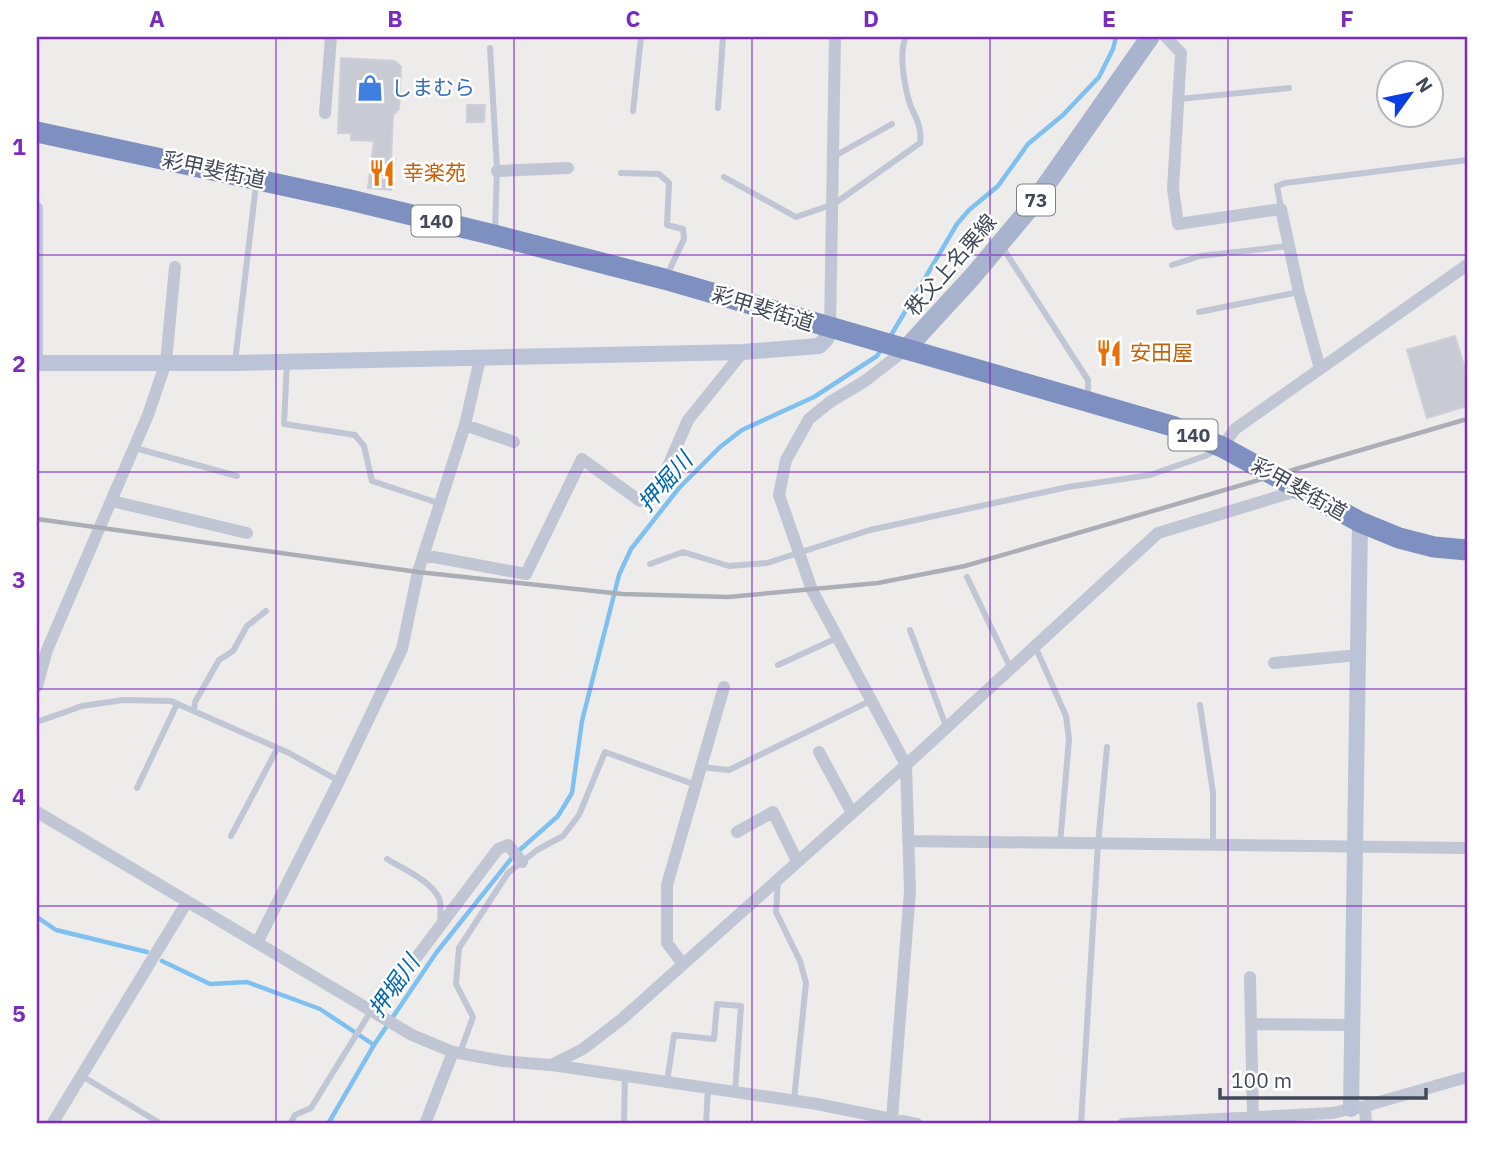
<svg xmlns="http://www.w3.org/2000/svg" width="1504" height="1161" viewBox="0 0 1504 1161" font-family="'IBM Plex Sans','Noto Sans JP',sans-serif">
	<rect width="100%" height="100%" fill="#eeebeb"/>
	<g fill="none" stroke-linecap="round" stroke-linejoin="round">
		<!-- stream -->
		<path stroke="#7ec1f1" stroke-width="4.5" d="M890,337l67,-113 12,-14 29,-24 30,-42 35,-29 36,-38 14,-28 3,-12
			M37,917l19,13 91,22
			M162,961l48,23 37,-2 73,27 54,36
			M328,1124l46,-79 62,-92 78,-98 44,-39 14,-23 10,-72 37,-146 12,-26 48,-61 41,-41 22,-17 72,-33 63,-41 4,-6"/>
	</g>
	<!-- building -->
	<path fill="#c9cbd4" stroke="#cecfd8" stroke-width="2" d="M341,58l54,3 6,6 -2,42 -6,6 -2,44h4l-4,31 -23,-2 6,-47 -23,-1v-7h-13z
		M467,105h18l-1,17h-17z
		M1455,336l12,39v31l-40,12 -20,-68z"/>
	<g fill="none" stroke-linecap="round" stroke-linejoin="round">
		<!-- lane -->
		<path stroke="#c0c6d4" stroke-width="6" d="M490,48l7,121 -2,61
			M1179,99l110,-11
			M718,108l5,-71
			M633,111l8,-74
			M833,157l59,-33
			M621,173l38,1 10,9 -2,42 16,4 1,10 -17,36
			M724,177l72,40 38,-13 86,-61c2,-15 -3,-23 -9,-36 -6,-17 -13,-54 -5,-70
			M1281,208l-4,-22 8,-3 182,-23
			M1001,245l87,135v18
			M1172,265l28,-9 89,-10
			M1199,312l100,-20
			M235,362l21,-177
			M287,362l-3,62 71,11 9,11 8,35 66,22
			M135,448l102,28
			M650,564l33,-12 46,14 38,-3 103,-33 198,-43 82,-12 55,-19 11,-6
			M967,577l44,92
			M910,630l36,96
			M1035,646l31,70 3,23 -9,105
			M778,665l59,-27
			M1200,705l13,88v53
			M194,711l1,-9 24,-42 14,-9 14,-25 19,-15
			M37,722l45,-16 41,-6 48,1 118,52 50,28
			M701,767l28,3 141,-69
			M137,788l40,-84
			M231,836l46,-87
			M387,859c16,10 43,21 52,39 3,7 1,16 1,23
			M778,880l-2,32 24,49 6,22 -12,117
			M460,1053l13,-36 -17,-33 3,-36 49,-75 29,-23 26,-14 16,-21 26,-63 91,33
			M82,1076l79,48
			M667,1082l7,-47 40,4 3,-35 24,2 -6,86
			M290,1124l5,-9 16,-7 60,-97
			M624,1124l1,-48
			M706,1124l2,-36
			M1081,1124l17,-280 9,-97"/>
		<!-- street -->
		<path stroke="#c0c6d4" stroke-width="12" d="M1166,37l15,16 -8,136 5,35 103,-15 18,83 21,77
			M325,113l6,-76
			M497,171l71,-3
			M830,329l5,-292
			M37,363v-155
			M465,425l49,17
			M1222,447l13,-18 232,-164
			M112,501l135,32
			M423,555l103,19 56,-115 58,42 26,-30 22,-51 55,-68
			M1274,663l84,-8
			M37,686l10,-36 101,-235 18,-53 9,-95
			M819,752l33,61
			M37,812l375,223 41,17 50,9 48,4 32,-16 39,-30 284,-254 252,-232 142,-43
			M737,832l36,-20 24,49
			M908,841l559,7
			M257,943l82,-162 63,-132 16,-77 47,-147 15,-66
			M682,963l-15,-20v-58l57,-198
			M1250,977l3,140
			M371,1011l17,-26 22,-19 88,-117 10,-4 14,17
			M1251,1024l102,1
			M552,1065l265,39 100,20
			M1365,1106l1,18
			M892,1119l18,-228 -4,-126 -94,-175 -33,-95 7,-35 23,-41 21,-17 35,-21 40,-31
			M52,1124l135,-222
			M425,1124l28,-72
			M1123,1124l209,-11 33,-7 102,-29"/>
		<!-- secondary -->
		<path stroke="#bbc3d6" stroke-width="16" d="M37,363h198l508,-11 76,-6 7,-7 4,-10
			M1351,1109l9,-587"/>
		<!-- primary -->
		<path stroke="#a8b3cd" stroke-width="19" d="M905,350l68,-74 57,-68 120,-171"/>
		<!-- highway -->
		<path stroke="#7e90bf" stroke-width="21" d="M37,132l309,67 148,36 170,44 508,147 50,21 138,75 39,16 35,9 33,3"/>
		<!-- rail -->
		<path stroke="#acaeb6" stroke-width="4.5" d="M37,519l381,53 204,22 106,3 150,-14 87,-17 502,-147"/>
	</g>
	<!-- grid -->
	<path fill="none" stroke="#7b2cbf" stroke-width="2" stroke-opacity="0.55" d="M276,37v1087M514,37v1087M752,37v1087M990,37v1087M1228,37v1087M37,255h1430M37,472h1430M37,689h1430M37,906h1430"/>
	<!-- icons -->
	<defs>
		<symbol id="shop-bare" viewBox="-9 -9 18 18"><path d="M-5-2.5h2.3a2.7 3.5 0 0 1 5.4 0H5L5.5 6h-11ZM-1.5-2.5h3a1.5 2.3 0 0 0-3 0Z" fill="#3f7fe0" stroke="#fff" stroke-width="2.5" paint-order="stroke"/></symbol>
		<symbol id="restaurant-bare" viewBox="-9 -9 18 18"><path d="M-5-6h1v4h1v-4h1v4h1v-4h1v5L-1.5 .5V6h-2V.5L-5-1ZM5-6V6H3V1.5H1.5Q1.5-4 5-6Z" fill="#e8710a" stroke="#fff" stroke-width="2.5" paint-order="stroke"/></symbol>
	</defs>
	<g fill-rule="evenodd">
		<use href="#shop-bare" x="351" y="69" width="38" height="38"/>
		<use href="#restaurant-bare" x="363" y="154" width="38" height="38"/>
		<use href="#restaurant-bare" x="1090" y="334" width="38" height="38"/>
	</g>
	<g text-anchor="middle" stroke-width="5" stroke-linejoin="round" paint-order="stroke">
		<!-- shield labels -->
		<g fill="#fff" stroke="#7b808b" stroke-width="2">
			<rect x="1017" y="184.5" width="38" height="31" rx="5"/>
			<rect x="411.5" y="205.5" width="49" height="31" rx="5"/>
			<rect x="1168.5" y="419.5" width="49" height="31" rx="5"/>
		</g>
		<g font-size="19" font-weight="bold" fill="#424a59">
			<text x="1036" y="207">73</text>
			<text x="436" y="228">140</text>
			<text x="1193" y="442">140</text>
		</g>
		<!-- shop labels -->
		<g font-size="21" fill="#366cbe" stroke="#fff" text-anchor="start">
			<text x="391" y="95">しまむら</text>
		</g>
		<!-- street labels -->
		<g font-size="21" fill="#424a59" stroke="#fff">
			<text transform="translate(214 170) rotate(12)" y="7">彩甲斐街道</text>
			<text transform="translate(951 265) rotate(-49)" y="7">秩父上名栗線</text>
			<text transform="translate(763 309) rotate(17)" y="7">彩甲斐街道</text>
			<text transform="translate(1299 489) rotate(29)" y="7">彩甲斐街道</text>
		</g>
		<!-- food labels -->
		<g font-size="21" fill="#c56008" stroke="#fff" text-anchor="start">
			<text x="403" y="180">幸楽苑</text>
			<text x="1130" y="360">安田屋</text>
		</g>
		<!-- water labels -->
		<g font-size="23" font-style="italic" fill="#0266ac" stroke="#fff">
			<text transform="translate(665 482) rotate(-49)" y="8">押堀川</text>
			<text transform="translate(394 986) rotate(-55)" y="8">押堀川</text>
		</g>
	</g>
	<!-- border -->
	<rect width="1504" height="1161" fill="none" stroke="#ffffff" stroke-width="77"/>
	<!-- north arrow -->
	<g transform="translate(1410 94) rotate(57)"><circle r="33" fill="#ffffff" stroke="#b3b7bd" stroke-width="2"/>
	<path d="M0-5L12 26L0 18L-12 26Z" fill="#0c3ee6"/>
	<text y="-10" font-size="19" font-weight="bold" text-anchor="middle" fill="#424a59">N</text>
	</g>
	<!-- scale -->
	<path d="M1220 1088v10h206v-10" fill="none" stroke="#424a59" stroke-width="3.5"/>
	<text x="1231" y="1088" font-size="21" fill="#424a59" stroke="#ffffff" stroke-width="5" paint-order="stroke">100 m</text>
	<rect x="38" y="38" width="1428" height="1084" fill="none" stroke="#7b2cbf" stroke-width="2.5"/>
	<g font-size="23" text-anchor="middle" font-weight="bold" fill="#7b2cbf">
		<text x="157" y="27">A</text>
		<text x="395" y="27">B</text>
		<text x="633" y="27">C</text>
		<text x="871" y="27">D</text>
		<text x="1109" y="27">E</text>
		<text x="1347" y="27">F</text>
		<text x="19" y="155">1</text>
		<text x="19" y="372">2</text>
		<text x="19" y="588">3</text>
		<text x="19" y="805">4</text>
		<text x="19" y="1022">5</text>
	</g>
</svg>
